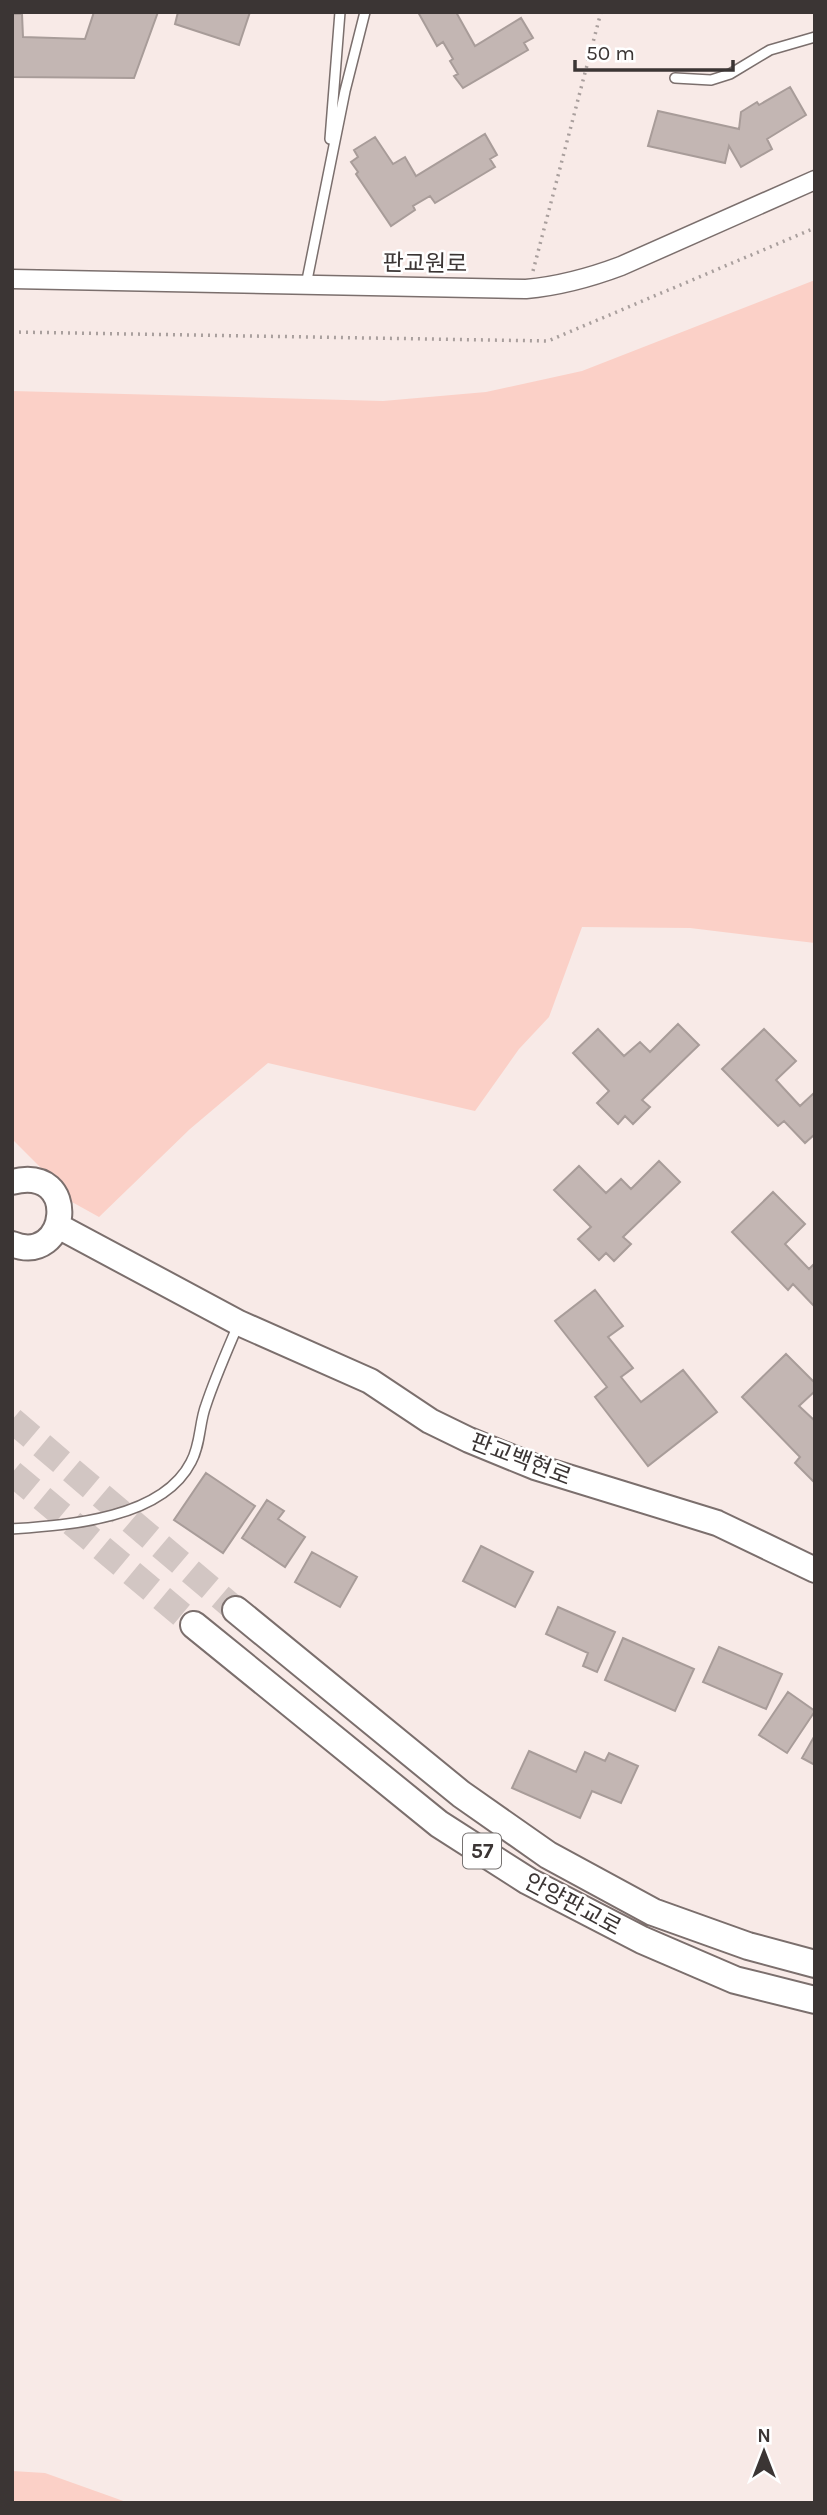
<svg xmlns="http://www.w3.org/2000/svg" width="827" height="2515" viewBox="0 0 827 2515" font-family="Karla,'Noto Sans KR',sans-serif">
	<rect width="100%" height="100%" fill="#f8eae7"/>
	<!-- green -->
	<path fill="#fbd0c7" d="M815,280v663l-125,-15 -108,-1 -33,90 -30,32 -44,62 -207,-48 -78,66 -91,88 -27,-15 -6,-9 -54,-54v-748l371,10 103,-9 96,-21z
		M12,2471l33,2 84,30h-117z"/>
	<!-- building -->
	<path fill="#c3b6b3" stroke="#a89c99" stroke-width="2" d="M94,12h64l-24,66 -122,-1v-63h10l1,23 62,2z
		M178,12h72l-11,33 -64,-21z
		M418,12h38l19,34 46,-28 12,20 -9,5 4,7 -65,38 -9,-12 4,-2 -8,-13 3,-2 -10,-17 -6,4z
		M790,87l16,28 -39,24 5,10 -31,18 -12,-21 -4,17 -77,-17 10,-35 81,18 2,-17 16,-10 2,3z
		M485,134l12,21 -7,4 5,8 -60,36 -5,-7 -17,10 2,4 -24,16 -35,-52 2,-2 -7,-10 7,-5 -4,-7 21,-13 18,27 12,-7 11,19z
		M678,1024l21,21 -57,55 8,7 -17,17 -8,-8 -7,8 -21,-21 12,-12 -36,-38 25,-24 26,27 16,-14 10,10z
		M764,1029l32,32 -20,19 24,26 15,-14v42l-10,9 -21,-22 -6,5 -56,-57z
		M659,1161l21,21 -57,55 8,7 -17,17 -8,-8 -7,7 -21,-21 13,-12 -37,-37 25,-24 27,27 15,-14 10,10z
		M773,1192l32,32 -20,20 24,25 6,-6 -1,43 -21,-22 -5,6 -56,-58z
		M595,1290l28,36 -15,11 25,31 -12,9 20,25 42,-32 34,42 -69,54 -53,-69 12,-10 -52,-66z
		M786,1354l29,29v8l-16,15 16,15v62l-20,-20 5,-6 -58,-60z
		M206,1473l49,33 -32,47 -49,-33z
		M267,1500l17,11 -6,8 27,18 -20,30 -43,-29z
		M481,1546l52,26 -18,35 -52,-26z
		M312,1552l45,25 -17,30 -45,-25z
		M558,1607l57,25 -18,40 -14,-6 5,-13 -42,-19z
		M623,1638l71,31 -19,42 -70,-31z
		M719,1647l63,27 -16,35 -63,-27z
		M788,1692l27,19 -28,42 -28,-18z
		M815,1735v30l-13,-7z
		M529,1751l47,21 9,-20 20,9 4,-8 29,13 -17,37 -29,-12 -12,27 -68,-30z"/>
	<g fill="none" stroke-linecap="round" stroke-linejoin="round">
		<!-- primary-tunnel -->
		<path stroke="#d2c6c3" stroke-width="26" stroke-dasharray="26 13" stroke-linecap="butt" d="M12,1420l224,190
			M12,1473l182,152"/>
		<defs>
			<path id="lane" d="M675,78l36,2 19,-6 40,-24 45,-13
				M330,139l10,-127
				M306,285l39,-194 20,-79
				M12,1529c56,-4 150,-10 179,-67 10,-18 8,-39 15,-57 9,-27 21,-54 32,-80"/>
			<path id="street" d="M12,279l514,10c34,-3 63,-11 95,-23l194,-86"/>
			<path id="secondary" d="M12,1182c69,-18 57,85 0,62
				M58,1226l181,97 131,58 60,40 39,19 66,27 182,56 98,47"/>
			<path id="primary" d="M236,1610l225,184 87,61 105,57 95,34 67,18
				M194,1625l245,199 89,57 114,59 93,40 80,20"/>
		</defs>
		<!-- lane casing -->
		<use href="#lane" stroke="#7b6f6d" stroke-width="12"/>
		<!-- street casing -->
		<use href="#street" stroke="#7b6f6d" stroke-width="21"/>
		<!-- secondary casing -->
		<use href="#secondary" stroke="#7b6f6d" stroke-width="28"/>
		<!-- primary casing -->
		<use href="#primary" stroke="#7b6f6d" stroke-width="30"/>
		<!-- path -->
		<path stroke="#a99f9d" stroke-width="3.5" stroke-dasharray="2 5" stroke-linecap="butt" d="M533,271l68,-259
			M12,332l536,9 267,-113"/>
		<!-- lane -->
		<use href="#lane" stroke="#fff" stroke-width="9"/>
		<!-- street -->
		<use href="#street" stroke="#fff" stroke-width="18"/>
		<!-- secondary -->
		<use href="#secondary" stroke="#fff" stroke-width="24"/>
		<!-- primary -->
		<use href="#primary" stroke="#fff" stroke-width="26"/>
	</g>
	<g text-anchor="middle" stroke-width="5" stroke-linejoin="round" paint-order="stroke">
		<!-- shield labels -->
		<rect fill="#fff" stroke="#767271" stroke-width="2" x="463" y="1833.5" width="38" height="35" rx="5"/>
		<g font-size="21" font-weight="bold" fill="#3b3534">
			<text x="482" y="1858">57</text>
		</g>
		<!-- street labels -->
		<g font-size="23" fill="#3b3534" stroke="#fff">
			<text transform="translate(425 263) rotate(1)" y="8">판교원로</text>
			<text transform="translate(521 1459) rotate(21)" y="8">판교백현로</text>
			<text transform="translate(573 1904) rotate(28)" y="8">안양판교로</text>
		</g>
	</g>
	<!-- border -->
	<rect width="827" height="2515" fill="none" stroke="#3b3534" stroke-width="28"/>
	<!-- north arrow -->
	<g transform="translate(764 2452)" stroke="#ffffff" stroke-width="5" paint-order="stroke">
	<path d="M0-5L12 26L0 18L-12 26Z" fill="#3b3534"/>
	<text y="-10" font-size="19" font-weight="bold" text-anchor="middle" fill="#3b3534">N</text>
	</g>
	<!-- scale -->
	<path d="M575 60v10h158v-10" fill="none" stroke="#3b3534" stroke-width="3.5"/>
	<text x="586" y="60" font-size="21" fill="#3b3534" stroke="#ffffff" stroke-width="5" paint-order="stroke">50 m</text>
</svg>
